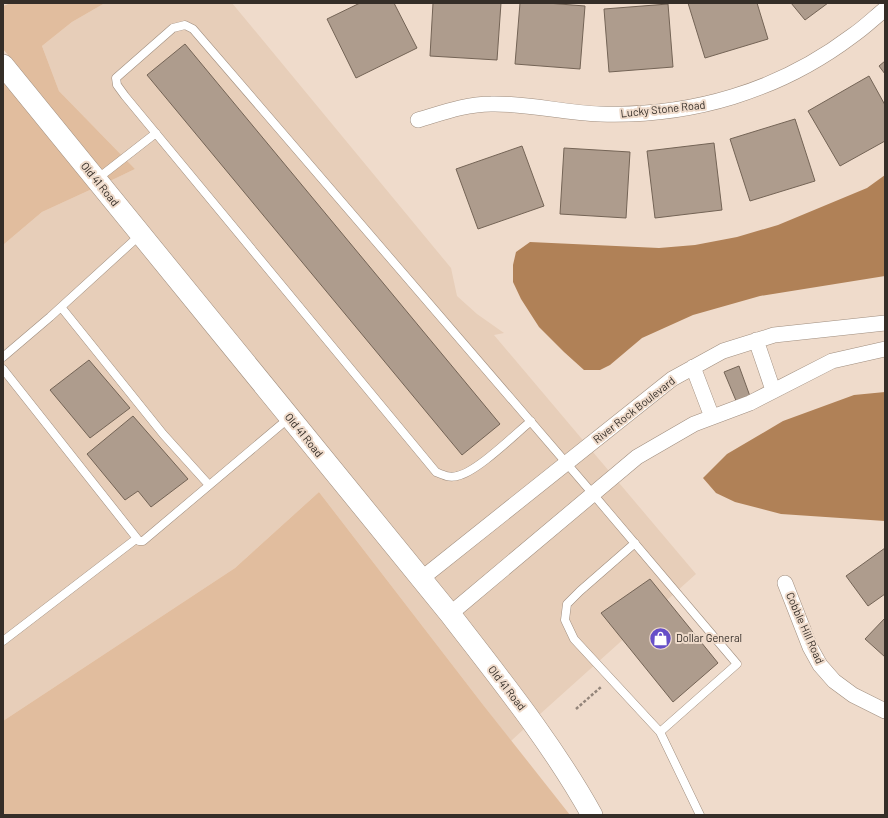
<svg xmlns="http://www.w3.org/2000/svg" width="888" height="818" viewBox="0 0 888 818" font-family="Barlow,sans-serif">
	<rect width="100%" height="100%" fill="#efdbcb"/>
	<!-- built -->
	<path fill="#e7ceb9" d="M105,3h127l219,265 6,28 20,18 27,19 -10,2 202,239 -157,141 -429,-534 25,-12 -76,-78 -17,-45 30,-24z
		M92,189l351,432 82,107 -14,13 -192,-249 -84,76 -232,153v-476l39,-33z"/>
	<!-- green -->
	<path fill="#e1bd9e" d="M11,3h94l-33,19 -30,24 17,45 76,78 -25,12 -107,-132v-43z
		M3,80l89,109 -50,23 -39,33z
		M319,492l165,214 86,109h-567v-94l232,-153z"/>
	<!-- water -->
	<path fill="#b08157" d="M885,175v101l-125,20 -67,19 -51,23 -32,27 -10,5h-16l-20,-18 -25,-25 -18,-28 -8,-17v-17l3,-13 14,-10 129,6 36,-3 42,-8 41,-12 89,-37z
		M885,392v129l-104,-7 -46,-12 -19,-9 -13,-15 24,-24 56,-33 71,-26z"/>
	<!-- building -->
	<path fill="#ae9c8d" stroke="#746456" d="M360,3h34l23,45 -61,30 -29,-59z
		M433,3h68l-4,57 -67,-4z
		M520,3h27l38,3 -5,63 -65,-5z
		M688,3h69l11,36 -63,19z
		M791,3h37l-23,17z
		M668,4l5,63 -64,5 -5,-63z
		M185,44l315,380 -38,31 -315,-380z
		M885,61v13l-6,-8z
		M869,76l16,29v36l-45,25 -32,-55z
		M795,119l20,62 -65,20 -20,-62z
		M714,143l8,67 -67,8 -8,-67z
		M522,146l22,60 -66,23 -22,-60z
		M564,148l66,4 -4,66 -66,-4z
		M89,360l41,48 -40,30 -40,-48z
		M739,366l12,33 -14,4 -13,-31z
		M133,416l55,63 -37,28 -13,-16 -13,9 -38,-46z
		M885,548v46l-17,12 -22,-30z
		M650,579l68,84 -45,39 -72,-89z
		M885,618v39l-20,-18z"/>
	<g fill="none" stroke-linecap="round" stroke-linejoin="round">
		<defs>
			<path id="lane" d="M97,179l59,-46
				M61,307l102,127 46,51
				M3,357l47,-40 90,-82
				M3,369l136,172h4l146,-123
				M531,421c-17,14 -54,51 -74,55 -8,2 -14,-1 -21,-4l-311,-376 -8,-11 -1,-7 57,-50 12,-3 8,4 400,465c48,57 96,113 144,170l-77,68 -86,-93 -9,-19 2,-16 13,-13 55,-48
				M3,641l133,-102
				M660,732l40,83"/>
			<path id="street" d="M418,120c24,-7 48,-16 73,-16 37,-1 73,9 109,10 91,3 179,-23 252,-78 12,-8 22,-18 33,-27
				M756,340l17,50
				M693,367l19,50
				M421,579l251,-200 51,-28 51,-16 111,-12
				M785,583l25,64 10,18 14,16 19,14 32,16
				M450,614l187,-157 57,-33 56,-21 82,-42 53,-12"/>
			<path id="secondary" d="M3,65l447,549c50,65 102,129 142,201"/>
		</defs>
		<!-- lane casing -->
		<use href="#lane" stroke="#9f8d7e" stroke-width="9"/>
		<!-- street casing -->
		<use href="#street" stroke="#9f8d7e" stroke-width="16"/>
		<!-- secondary casing -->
		<use href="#secondary" stroke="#9f8d7e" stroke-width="22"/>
		<!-- path -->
		<path stroke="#93857a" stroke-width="2.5" stroke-dasharray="3 2" stroke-linecap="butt" d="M576,709l25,-22"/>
		<!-- lane -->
		<use href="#lane" stroke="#fff" stroke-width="8"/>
		<!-- street -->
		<use href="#street" stroke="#fff" stroke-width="15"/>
		<!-- secondary -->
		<use href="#secondary" stroke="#fff" stroke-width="21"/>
	</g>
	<!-- icons -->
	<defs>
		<symbol id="shop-disc" viewBox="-11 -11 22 22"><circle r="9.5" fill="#664fc8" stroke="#efdbcb"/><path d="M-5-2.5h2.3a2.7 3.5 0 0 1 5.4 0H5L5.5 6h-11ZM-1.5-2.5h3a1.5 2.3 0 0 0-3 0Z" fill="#fff"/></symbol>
	</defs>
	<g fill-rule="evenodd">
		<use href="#shop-disc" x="648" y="626" width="25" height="25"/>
	</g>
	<g text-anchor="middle" stroke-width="4" stroke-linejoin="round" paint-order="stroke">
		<!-- street labels -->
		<g font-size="11" fill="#352e28" stroke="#efdbcb">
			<text transform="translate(663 109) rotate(-6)" y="4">Lucky Stone Road</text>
			<text transform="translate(100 184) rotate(51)" y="4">Old 41 Road</text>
			<text transform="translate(634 410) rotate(-38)" y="4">River Rock Boulevard</text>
			<text transform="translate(304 435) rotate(51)" y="4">Old 41 Road</text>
			<text transform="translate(805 628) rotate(66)" y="4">Cobble Hill Road</text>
			<text transform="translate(507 688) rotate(52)" y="4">Old 41 Road</text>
		</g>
		<!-- poi labels -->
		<g font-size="11" fill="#352e28" stroke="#efdbcb" text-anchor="start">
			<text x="676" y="642">Dollar General</text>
		</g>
	</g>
	<!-- border -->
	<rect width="888" height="818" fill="none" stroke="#352e28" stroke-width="8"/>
</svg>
